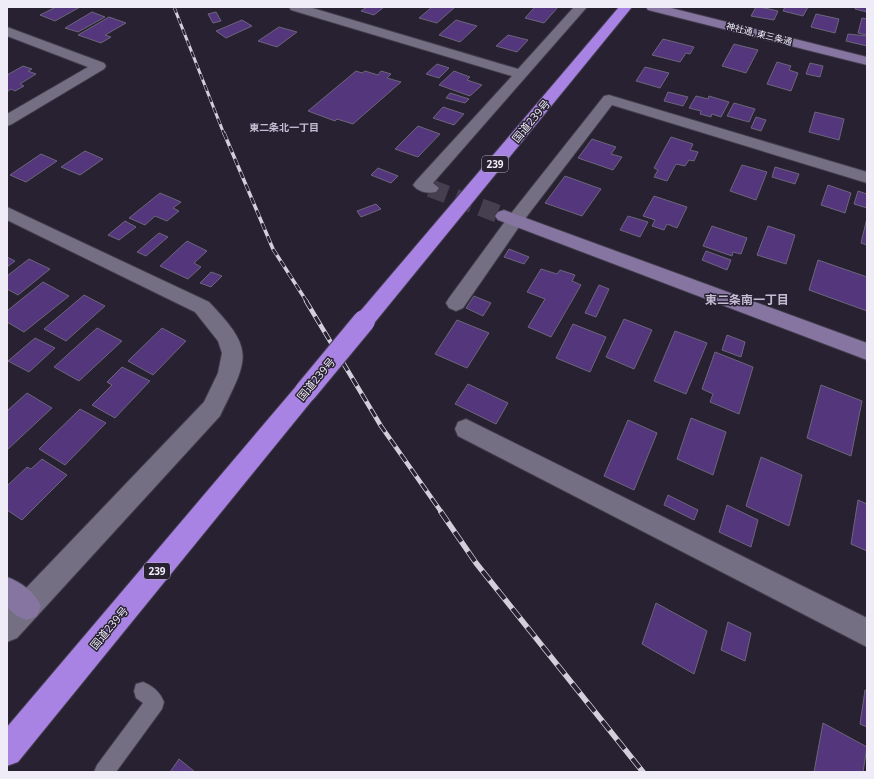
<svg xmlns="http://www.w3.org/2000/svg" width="874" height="779" viewBox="0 0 874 779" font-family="'Open Sans','Noto Sans JP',sans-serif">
	<rect width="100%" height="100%" fill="#272132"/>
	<!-- building -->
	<path fill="#54367d" stroke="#6c6679" d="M56,7h24l-25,14 -15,-6z
		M367,7h17l-10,8 -13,-4z
		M432,7h17l5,1 -17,15 -18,-5z
		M535,7h23l-14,16 -19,-5z
		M756,7h4l18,4 -4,9 -23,-4z
		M785,7h23l-5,9 -20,-5z
		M856,7h11v5l-12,-3z
		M92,12l13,5 -27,15 -13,-4z
		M216,12l5,9 -8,2 -5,-9z
		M816,14l23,5 -4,14 -24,-6z
		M109,17l17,6 -21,12 6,2 -10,6 -23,-8z
		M862,18l5,1v16l-9,-2z
		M242,20l10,6 -26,12 -10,-7z
		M456,20l21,6 -17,16 -21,-7z
		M279,27l18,5 -20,15 -19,-6z
		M848,34l19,2v10l-21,-5z
		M508,35l20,5 -11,12 -21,-6z
		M663,39l31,8 -4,7 -4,-1 -6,9 -28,-7z
		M734,44l24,6 -12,23 -24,-7z
		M777,62l14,4 -2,4 9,3 -7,18 -24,-7z
		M810,63l13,3 -3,11 -14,-3z
		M437,64l12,4 -10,10 -13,-4z
		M23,66l9,3 -4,2 8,3 -16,10 4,2 -9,5 -4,-2 -4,3v-17z
		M645,67l24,6 -9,15 -24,-7z
		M356,71l6,2 3,-2 13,4 3,-4 10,3 -4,4 14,4 -48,42 -16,-5 -2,2 -27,-10z
		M454,71l16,6 -3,3 15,5 -12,11 -31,-11z
		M668,92l20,5 -5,9 -19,-5z
		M450,93l19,6 -4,4 -19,-5z
		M696,96l12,3 1,-3 20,6 -8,15 -9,-3 -1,3 -11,-3 1,-3 -12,-3z
		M734,103l21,6 -6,13 -22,-6z
		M443,107l21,7 -10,11 -21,-7z
		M815,112l29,7 -5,21 -30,-8z
		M756,117l10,3 -5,11 -10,-3z
		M418,126l22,8 -22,23 -23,-8z
		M671,137l22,7 -3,6 8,2 -4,9 -5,-1 -4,6 -9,-2 -9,17 -13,-4 4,-7 -4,-2z
		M592,139l24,8 -5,7 11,3 -9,13 -35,-12z
		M85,151l18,8 -23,16 -19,-8z
		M41,154l16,7 -31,21 -16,-7z
		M742,165l25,7 -11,28 -26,-9z
		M775,167l24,7 -4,10 -23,-7z
		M378,168l20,8 -7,7 -20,-8z
		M565,176l36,13 -19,27 -37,-13z
		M828,185l23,8 -6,20 -24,-8z
		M858,191l9,3v14l-13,-4z
		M160,193l21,9 -8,6 6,3 -12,10 -12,-5 -10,9 -16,-7z
		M654,196l33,11 -10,21 -10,-4 -3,6 -12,-4 3,-6 -12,-4z
		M376,204l5,5 -20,8 -4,-6z
		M628,216l20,6 -8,15 -20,-7z
		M867,218v27l-6,-2z
		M125,221l11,6 -17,13 -11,-5z
		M712,226l35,12 -6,16 -8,-2 -1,4 -29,-10z
		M768,226l27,9 -9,29 -29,-9z
		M159,233l9,4 -22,19 -9,-4z
		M187,241l20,10 -13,12 7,4 -13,12 -28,-13z
		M509,249l20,8 -5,7 -20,-7z
		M706,251l25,9 -4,10 -25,-10z
		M7,257l8,4 -8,6z
		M29,259l21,10 -32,26 -11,-6v-13z
		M818,260l49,17v34l-58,-21z
		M541,269l16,5 3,-4 15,5 -3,6 9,4 -30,52 -23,-10 17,-28 -18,-7z
		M211,272l11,4 -11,11 -11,-4z
		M43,282l26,14 -45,36 -17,-10v-11z
		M599,285l10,4 -13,28 -11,-4z
		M84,295l21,11 -39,35 -22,-12z
		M474,296l17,7 -8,13 -17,-8z
		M624,319l28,11 -18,39 -28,-12z
		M457,320l32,13 -22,35 -32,-14z
		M573,324l33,13 -16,35 -34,-14z
		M97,328l25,13 -43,40 -25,-14z
		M162,328l24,13 -33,34 -25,-14z
		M675,331l32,12 -21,51 -32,-13z
		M727,335l18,7 -4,15 -19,-7z
		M35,338l20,10 -26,24 -21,-11z
		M715,352l38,15 -14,47 -29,-12 3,-8 -11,-5z
		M122,367l28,14 -35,37 -23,-13 20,-20 -5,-3z
		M468,384l40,19 -12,21 -41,-20z
		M821,385l41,16 -11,55 -44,-18z
		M27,393l25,15 -45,42v-39z
		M80,409l26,14 -41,42 -26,-16z
		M691,418l35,14 -13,43 -36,-16z
		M628,420l29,13 -23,57 -30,-14z
		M761,457l41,18 -13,51 -43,-20z
		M42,459l25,16 -45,45 -15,-10v-24l20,-19 4,2z
		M668,495l30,15 -4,10 -30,-15z
		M858,500l9,4v47l-16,-7z
		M727,505l31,15 -7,27 -32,-15z
		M656,603l51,28 -13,43 -52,-30z
		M728,622l23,11 -6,28 -24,-11z
		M865,690l2,1v36l-7,-3z
		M823,723l44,24 -4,25h-49z
		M179,759l16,13h-25z"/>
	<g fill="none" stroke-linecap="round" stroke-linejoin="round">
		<!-- secondary-tunnel -->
		<path stroke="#453f50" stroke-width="18" stroke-dasharray="18 9" stroke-linecap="butt" d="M430,188l74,28"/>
		<defs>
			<path id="lane" d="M143,682c10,4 17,10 21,20l-2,7 -46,63h-22l3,-7 46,-62 -7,-5 -2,-7 2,-7z"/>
			<path id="street" d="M289,7h20l209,62 56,-62h13l-154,176 6,5 -3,4c-8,2 -18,0 -23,-7l3,-4 96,-105 -221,-66z
				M7,27l97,36 2,3 -2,3 -92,55 -5,2v-12l81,-47 -81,-31z
				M609,95l258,77v11l-255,-78 -91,119 -58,84 -7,3 -7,-3 -3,-5 3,-5 60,-82 95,-120z
				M7,207l202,95c47,49 39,56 11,114l-203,222 -10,4v-34l197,-206 14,-29 4,-20 -4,-12 -23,-29 -188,-92z
				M466,419l401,199v29l-409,-211 -3,-7 3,-7z"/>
			<path id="secondary" d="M646,7h21l200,50v8l-219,-55z
				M504,210l363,133v17l-369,-140 -3,-4 3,-4z
				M7,577c14,5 28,15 34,29l-4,10 -10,4 -10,-4 -10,-9z"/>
			<path id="highway" d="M619,7h13l-261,320 -7,2 -7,-2 -3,-6 3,-6z
				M306,382l8,2 3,7 -3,7 -296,364 -11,4v-39l291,-343z"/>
		</defs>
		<!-- lane casing -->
		<use href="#lane" stroke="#413c4a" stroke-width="2"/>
		<!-- street casing -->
		<use href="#street" stroke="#413c4a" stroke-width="2"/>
		<!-- secondary casing -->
		<use href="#secondary" stroke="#413c4a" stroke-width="2"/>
		<!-- highway casing -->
		<use href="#highway" stroke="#413c4a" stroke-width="2"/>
		<!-- lane -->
		<use href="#lane" fill="#756f83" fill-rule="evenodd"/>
		<!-- street -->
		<use href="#street" fill="#756f83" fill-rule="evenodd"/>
		<!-- secondary -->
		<use href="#secondary" fill="#8575a0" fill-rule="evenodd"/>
		<!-- highway -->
		<use href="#highway" fill="#a983e4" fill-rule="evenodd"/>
		<defs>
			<path id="rail-far3" d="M174,7l50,127"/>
			<path id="rail-far2" d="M224,133l49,116 34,53"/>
			<path id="rail-far1" d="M306,301l75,125 61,87"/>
			<path id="rail" d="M441,512l35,51 167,209"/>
		</defs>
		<!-- rail-far3 casing -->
		<use href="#rail-far3" stroke="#d2ceda" stroke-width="3"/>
		<!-- rail-far2 casing -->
		<use href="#rail-far2" stroke="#d2ceda" stroke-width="3.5"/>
		<!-- rail-far1 casing -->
		<use href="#rail-far1" stroke="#d2ceda" stroke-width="4.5"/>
		<!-- rail casing -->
		<use href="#rail" stroke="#d2ceda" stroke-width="5.5"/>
		<!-- rail-far3 -->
		<use href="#rail-far3" stroke="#272132" stroke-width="2" stroke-dasharray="6" stroke-linecap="butt"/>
		<!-- rail-far2 -->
		<use href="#rail-far2" stroke="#272132" stroke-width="2.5" stroke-dasharray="7" stroke-linecap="butt"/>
		<!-- rail-far1 -->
		<use href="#rail-far1" stroke="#272132" stroke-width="3" stroke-dasharray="9" stroke-linecap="butt"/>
		<!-- rail -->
		<use href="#rail" stroke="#272132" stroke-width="4" stroke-dasharray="12" stroke-linecap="butt"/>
		<defs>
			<path id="highway-bridge" d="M306,391l58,-70"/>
		</defs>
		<!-- highway-bridge casing -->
		<use href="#highway-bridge" stroke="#413c4a" stroke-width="24" stroke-linecap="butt"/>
		<!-- highway-bridge -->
		<use href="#highway-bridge" stroke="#a983e4" stroke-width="22"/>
	</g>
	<g text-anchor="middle" stroke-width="3" stroke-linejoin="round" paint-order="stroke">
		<!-- far-street labels -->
		<g font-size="9" fill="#efecf7" stroke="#272132">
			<text transform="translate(759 34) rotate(14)" y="3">神社通, 東三条通</text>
		</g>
		<!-- far-neighbourhood labels -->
		<g font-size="10" font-weight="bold" fill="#c4bcd2" stroke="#272132">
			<text x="284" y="131">東二条北一丁目</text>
		</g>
		<!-- shield labels -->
		<g fill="#272132" stroke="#b3afbc" stroke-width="1">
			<rect x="482" y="156" width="26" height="16" rx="3"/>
			<rect x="144" y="563" width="26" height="16" rx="3"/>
		</g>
		<g font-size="10" font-weight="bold" fill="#efecf7">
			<text x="495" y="168">239</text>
			<text x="157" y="575">239</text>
		</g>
		<!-- street labels -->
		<g font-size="11" fill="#efecf7" stroke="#272132">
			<text transform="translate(531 121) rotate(-50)" y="4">国道239号</text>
			<text transform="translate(316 379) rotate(-50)" y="4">国道239号</text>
			<text transform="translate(109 628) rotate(-50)" y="4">国道239号</text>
		</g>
		<!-- neighbourhood labels -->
		<g font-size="12" font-weight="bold" fill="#c4bcd2" stroke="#272132">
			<text x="747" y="304">東二条南一丁目</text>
		</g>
	</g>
	<!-- border -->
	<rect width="874" height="779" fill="none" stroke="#efecf7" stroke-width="16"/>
</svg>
